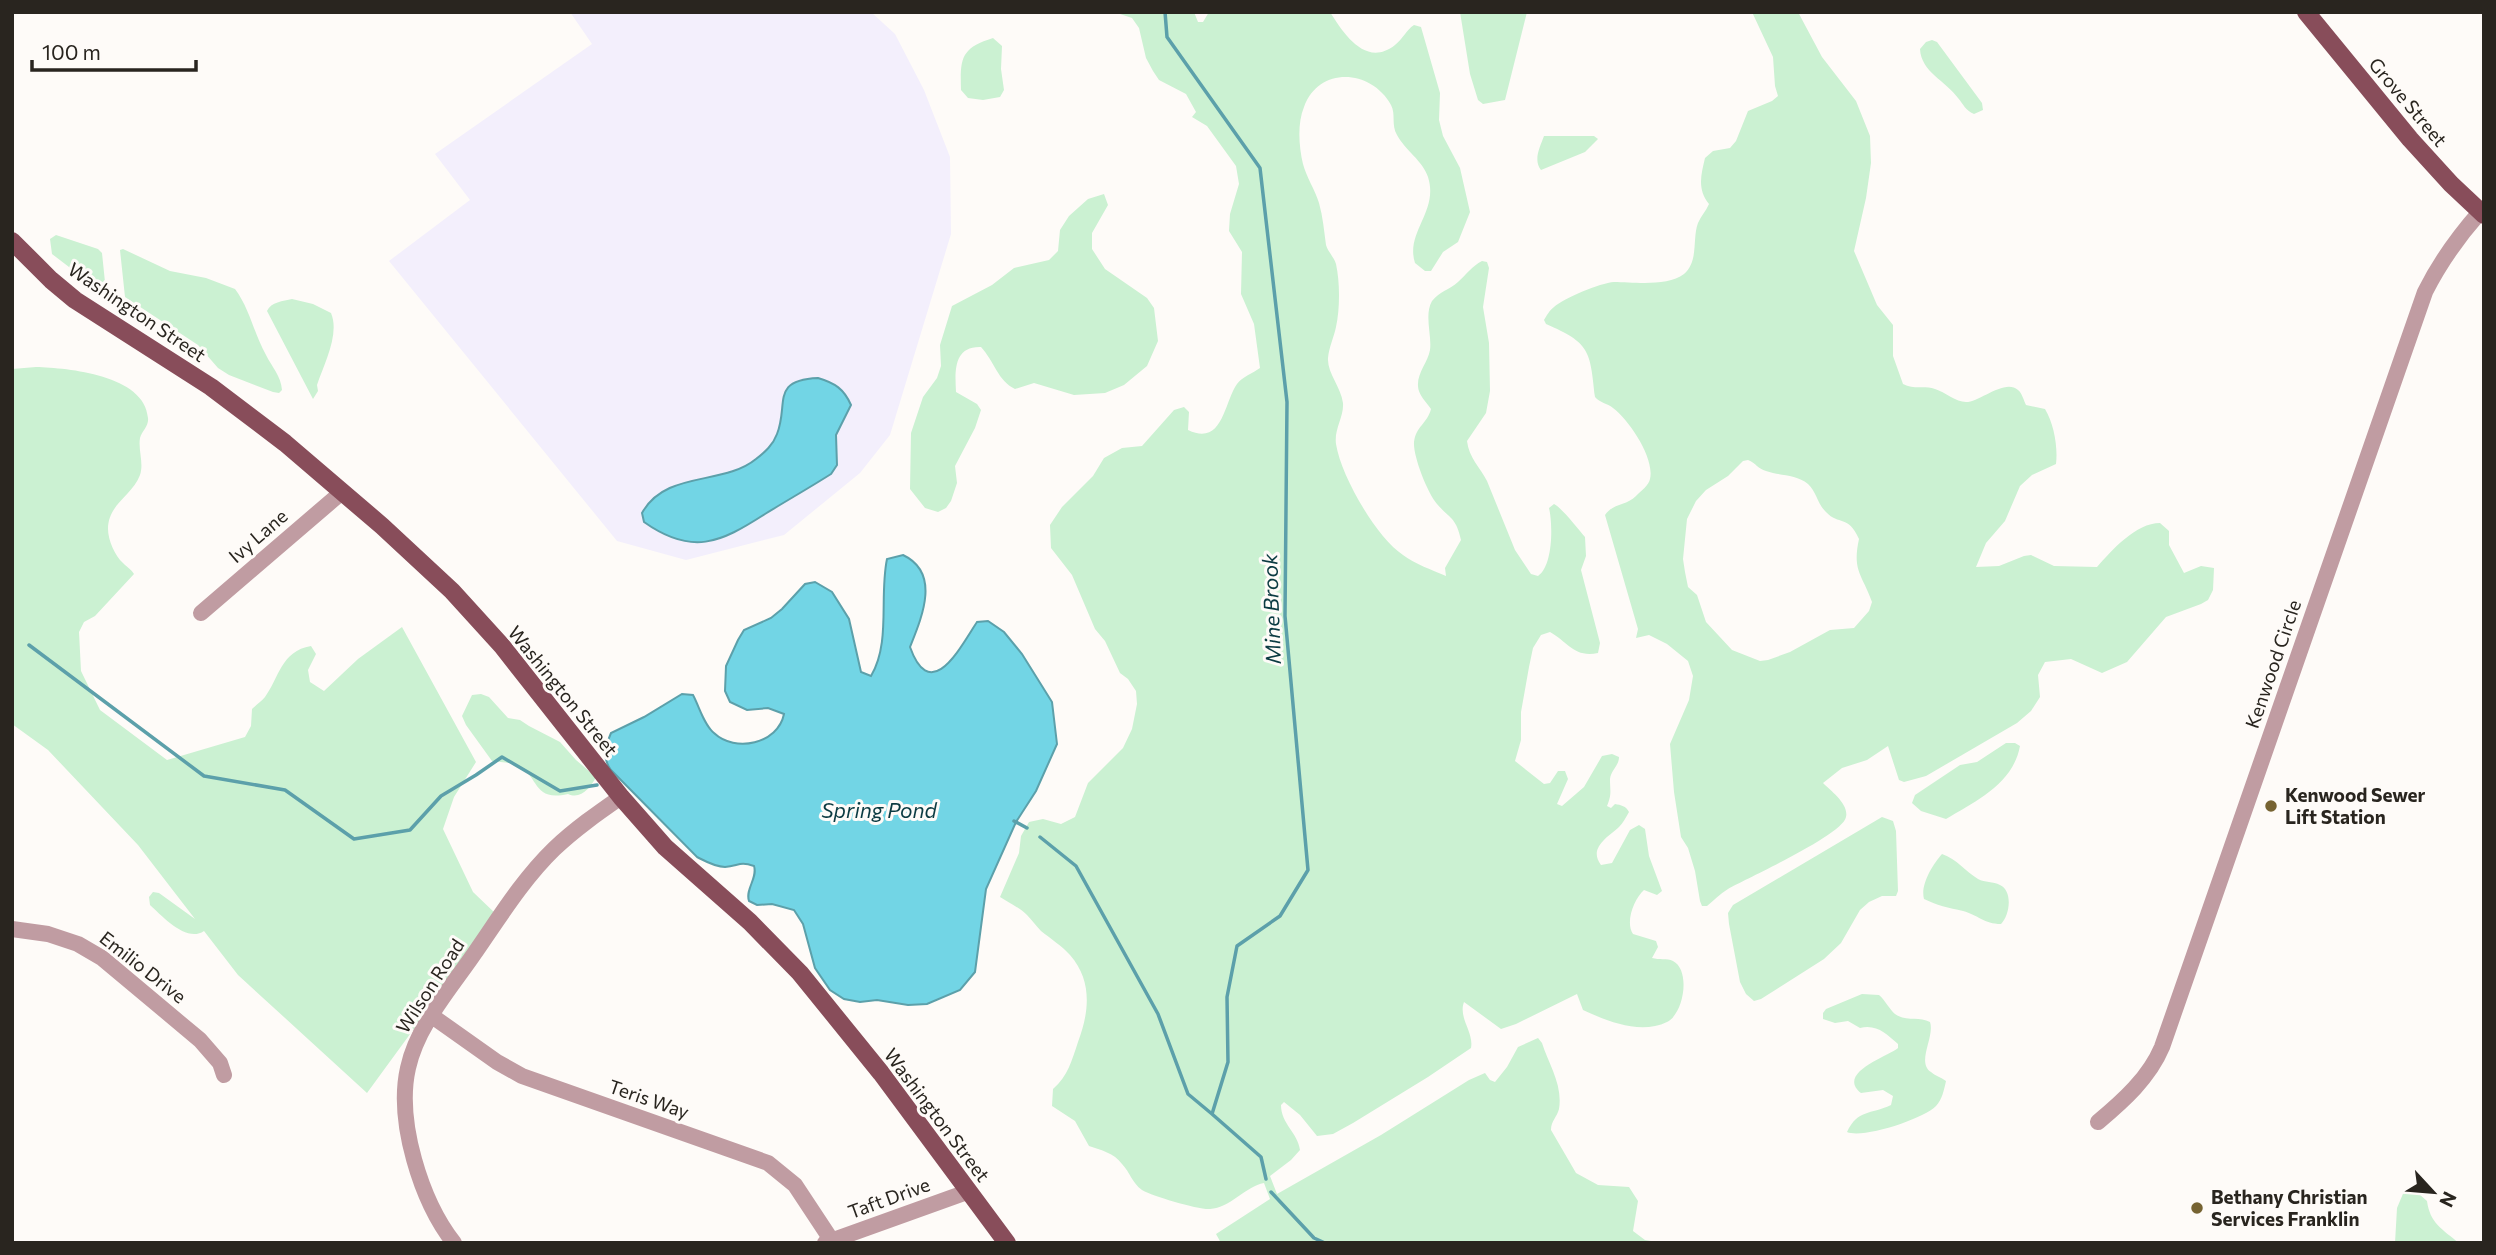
<svg xmlns="http://www.w3.org/2000/svg" width="2496" height="1255" viewBox="0 0 2496 1255" font-family="Commissioner,sans-serif">
	<rect width="100%" height="100%" fill="#fefbf8"/>
	<!-- industrial -->
	<path fill="#f3effc" d="M570,12h301l24,22 29,56 26,67 1,77 -61,201 -30,38 -76,62 -98,25 -69,-19 -228,-280 81,-61 -35,-46 157,-110z"/>
	<!-- green -->
	<path fill="#cbf1d2" fill-rule="evenodd" d="M1114,12h80l4,10h5l6,-10h121c14,22 36,56 65,33 8,-6 11,-15 19,-20l7,2 19,66 -1,27 4,16 17,32 10,44 -12,30 -15,10 -12,19h-6l-10,-8c-10,-31 24,-51 13,-86 -5,-16 -23,-27 -31,-42 -6,-10 -1,-21 -6,-30 -20,-36 -72,-39 -87,2 -7,17 -5,40 -1,57 3,12 12,26 16,39 4,14 5,28 7,42 2,7 8,12 10,19 4,18 4,45 0,63 -2,10 -7,20 -8,31 -1,15 13,29 15,45 1,14 -9,26 -7,41 5,32 40,93 67,111 12,9 29,15 43,21l-1,-8 16,-28c-5,-23 -11,-21 -24,-36 -10,-12 -24,-48 -23,-62 2,-16 13,-18 17,-33 -5,-7 -13,-15 -13,-23 -1,-13 10,-24 12,-36 2,-15 -6,-35 2,-49 8,-10 17,-11 26,-19 8,-7 14,-16 24,-21l5,1 2,6 -6,39 6,36 1,48 -4,22 -19,28c2,17 13,26 20,40l28,69 16,24 7,2c15,-10 15,-51 11,-68l5,-4c8,4 24,25 31,33l1,19 -5,14 19,73 -2,10c-24,5 -30,-11 -48,-21l-9,3 -8,13 -4,19 -8,45v28l-6,21 29,23 6,-1 8,-12h7l3,8 -11,25 5,2 22,-19 18,-31 10,-2 7,3c0,9 -8,13 -9,22 0,12 2,15 -3,27l4,2 4,-4c6,1 11,2 14,8 -3,5 -6,11 -10,15 -11,10 -31,21 -18,38l11,-2 18,-33 9,-5 6,4 4,27 13,35 -5,4 -13,-5c-10,9 -19,32 -11,44l23,7 2,6 -6,11c7,2 15,0 21,3 18,9 11,53 -6,61 -27,13 -60,-1 -84,-12l-6,-16 -61,30 -15,5 -37,-27c-6,16 10,30 7,46l-43,29 -75,46 -20,11 -16,2 -17,-21 -16,-13 -3,3c0,19 17,28 19,45l-9,10 -21,16 7,18 104,-59 88,-55 16,-7 5,7 5,2 12,-15 11,-20 20,-9 4,5c7,22 21,42 17,66 -2,8 -8,12 -8,21l25,43 22,12 31,2 9,14 -5,30 12,9 18,3h-442l-5,-9 54,-35 -6,-16c-18,3 -34,25 -54,26 -11,1 -58,-13 -68,-19 -10,-7 -12,-18 -20,-26 -8,-11 -21,-14 -33,-18l-14,-25 -23,-15 1,-17c15,-13 19,-29 25,-47 11,-29 15,-61 -8,-87 -8,-9 -19,-16 -29,-24 -5,-5 -9,-11 -14,-16 -7,-7 -19,-13 -27,-18l19,-44 2,-17 8,-14 14,-3 18,5 14,-7 13,-34 35,-35 9,-19 5,-25 -1,-13 -8,-12 -8,-6 -15,-32 -10,-12 -23,-54 -21,-27 -1,-23 12,-18 31,-31 11,-18 18,-10 20,-2 32,-36 10,-3 5,5 -1,18c35,17 36,-28 49,-46 5,-7 16,-11 23,-16l-6,-44 -13,-30 1,-42 -13,-21 1,-17 9,-30 -3,-18 -29,-40 -15,-9 4,-5 -10,-18 -27,-14 -6,-9 -7,-13 -7,-30 -7,-10z
		M1460,12h67l-22,88 -22,4 -5,-4 -8,-26z
		M1752,12h46l24,45 34,44 14,35 1,27 -5,35 -12,53 23,54 16,20v31l10,28c11,6 21,1 32,5 10,3 21,13 31,13 14,0 39,-24 52,-12 4,3 6,11 8,15l19,4c9,15 13,38 11,55l-24,11 -12,11 -15,35 -19,22 -10,24 23,-1 25,-10 7,-1 23,11 43,1c15,-17 39,-44 63,-44l9,8v14l15,28 17,-7 13,2 -1,22 -5,10 -7,4 -35,13 -39,45 -25,11 -31,-14 -26,3 -7,13 2,22 -9,14 -14,12 -91,53 -22,6 -5,-2 -11,-34 -21,14 -25,8 -19,15c8,8 26,21 23,34 -3,18 -99,61 -118,72 -8,5 -15,12 -21,17h-5l-2,-5 -5,-30 -7,-23 -7,-11 -7,-45 -4,-48 19,-44 4,-24 -5,-15 -21,-17 -18,-9 -13,3 2,-9 -33,-114c8,-12 21,-9 31,-19 5,-5 13,-11 14,-17 5,-21 -21,-59 -37,-71 -6,-5 -13,-5 -18,-11 -5,-47 -5,-54 -49,-73l-2,-4c3,-5 5,-9 10,-13 10,-9 46,-24 60,-25 19,0 53,5 70,-8 15,-13 8,-35 14,-51 3,-7 8,-12 11,-19 -12,-15 -8,-29 -4,-46l8,-7 17,-3 6,-7 12,-30 24,-10 6,-5 -3,-10 -2,-29zM1748,460c8,3 10,9 18,11 14,5 30,3 42,13 8,7 10,21 18,28 13,14 22,2 33,27 -7,32 3,35 13,63l-3,9 -15,17 -24,2 -40,22 -22,8 -8,1 -28,-11 -26,-28 -9,-27 -9,-8 -3,-15 -2,-13 4,-40 9,-18 10,-11 22,-14 15,-15z
		M993,38l9,8 -1,23 3,21 -4,7 -17,3 -15,-2 -7,-8c-1,-32 0,-42 32,-52z
		M1932,40l5,2 45,61 1,7 -9,4c-9,-4 -10,-9 -16,-16 -12,-17 -37,-26 -38,-49l6,-7z
		M1544,136h50l4,3 -13,13 -44,18c-8,-10 -1,-23 3,-34z
		M1104,194l4,11 -16,28v16l13,20 42,29 7,10 4,33 -11,25 -23,19 -19,8 -31,2 -40,-12 -19,6c-17,-8 -21,-28 -34,-42 -28,-1 -26,25 -25,45l21,12 4,6 -6,18 -20,38 2,17 -6,18 -5,7 -8,4 -13,-4 -15,-19 1,-56 12,-36 14,-19 4,-12 -1,-21 12,-39 40,-21 22,-17 35,-8 9,-9 2,-21 9,-14 19,-17z
		M56,235l42,14 4,4 3,29 -19,2 -5,-2 -12,-15 -17,-13 -2,-15z
		M123,249l47,22 36,7 29,11c15,20 19,45 31,66 6,12 15,21 16,35l-3,3 -6,-1 -44,-17 -11,-7 -20,-23 -73,-48 -5,-47z
		M292,299l21,5 18,9c9,21 -7,51 -14,72l1,6 -5,8 -46,-88c4,-9 16,-10 25,-12z
		M36,367c32,1 109,8 112,51 1,8 -6,13 -8,20 -2,12 4,25 0,37 -8,21 -32,29 -32,54 0,11 7,27 15,34 4,4 8,6 11,11l-39,42 -11,6 -5,10 2,39 19,39 67,50 78,-23 6,-11 1,-17c4,-4 10,-8 13,-12 14,-19 16,-46 46,-51l5,8 -8,16 2,12 14,9 34,-32 44,-32 74,135 -22,35 -11,32 30,63 24,23 -130,178 -129,-118 -34,-44c-17,12 -41,-14 -54,-26l-1,-8 4,-5 6,1 36,26 -57,-74 -90,-95 -36,-26v-355z
		M481,694l8,3 19,21 12,2 9,6 31,16 16,18 20,17c-5,10 -15,23 -28,17 -37,8 -27,-18 -52,-29 -7,-3 -17,-3 -24,-4l-26,-36 -4,-9 10,-21z
		M2006,743h9l5,3c-7,38 -44,55 -74,73l-25,-8 -9,-8 3,-8 45,-30 17,-3z
		M1882,817l11,4 3,10 2,60 -2,5h-14l-13,6 -9,8 -19,33 -17,16 -63,40 -7,2 -8,-7 -6,-12 -11,-58 -1,-11 5,-8z
		M1942,854c15,5 23,17 36,25 7,4 15,2 22,6 13,6 10,30 1,39 -17,0 -23,-9 -38,-13 -14,-3 -27,-6 -39,-12 -4,-14 9,-35 18,-45z
		M1862,994l17,1c6,5 11,15 16,19 11,8 24,2 35,8 5,15 -14,40 1,50 4,4 10,5 15,9 -2,9 -4,19 -10,25 -13,13 -73,33 -89,26 11,-23 23,-17 44,-27l2,-9 -10,-6 -22,3c-25,-20 26,-36 37,-45v-4c-12,-10 -21,-20 -38,-16l-12,-7 -13,2 -12,-4v-6l3,-4z
		M2411,1187l16,14c3,22 15,28 32,42h-64l2,-35 8,-19z"/>
	<!-- water -->
	<path fill="#72d5e5" stroke="#5ca0aa" stroke-width="2" d="M818,378c17,5 26,11 33,27l-15,30 1,30 -6,9c-22,14 -45,27 -66,40 -45,29 -73,42 -121,8l-2,-9c24,-43 81,-27 114,-54 9,-7 17,-14 21,-25 12,-30 -7,-54 41,-56z
		M903,555c38,18 19,62 7,92 21,59 51,-1 67,-25l11,-1 16,11 18,22 30,48 5,42 -21,47 -20,31 -30,67 -11,83 -15,18 -33,14 -19,1 -31,-5 -17,2 -16,-3 -14,-9 -15,-22 -12,-44 -9,-14 -22,-6 -15,1 -8,-4c-4,-12 9,-23 5,-35 -15,-5 -15,0 -29,1 -10,0 -20,-6 -28,-10l-86,-87c-9,-12 -6,-23 0,-37l33,-16 38,-23 11,1c6,11 11,30 21,38 21,20 64,11 70,-19l-16,-6 -21,2 -17,-8 -5,-11 1,-25 12,-26 6,-10 27,-12 11,-9 23,-25 10,-2 17,10 17,27 12,53 10,4c20,-34 8,-79 16,-117z"/>
	<g fill="none" stroke-linecap="round" stroke-linejoin="round">
		<!-- stream -->
		<path stroke="#5ca0aa" stroke-width="3.5" d="M1165,12l2,25 93,131 27,234 -2,214 23,254 -28,46 -43,30 -10,51 1,65 -16,52 49,43 5,22
			M29,645l175,131 81,14 69,49 56,-9 31,-34 35,-21 26,-18 58,34 37,-6
			M1014,821l13,7
			M1040,837l36,29 82,148 30,80 24,20
			M1271,1192l43,46 11,5"/>
		<!-- minor -->
		<path stroke="#c09ca2" stroke-width="16" d="M201,613l141,-121
			M12,929l36,5 30,10 24,14 98,82 20,23 4,12
			M432,1016l65,46 25,14 246,87 27,22 37,56
			M2098,1122c25,-21 51,-44 64,-75l263,-755c15,-30 33,-55 55,-80
			M454,1243c-33,-42 -58,-122 -46,-175 9,-42 42,-79 66,-114 25,-36 49,-75 80,-105 21,-20 44,-36 67,-52
			M825,1243l142,-51"/>
		<!-- major -->
		<path stroke="#884d5a" stroke-width="18" d="M2306,12l104,127 41,45 33,31
			M12,241l39,39 24,20 136,87 74,56 97,83 70,65 50,55 119,151 44,50 85,75 50,51 81,100 126,170"/>
	</g>
	<!-- markers -->
	<g fill="#766332" stroke="#fefbf8" stroke-width="2.5">
		<circle cx="2271" cy="806" r="7"/>
		<circle cx="2197" cy="1208" r="7"/>
	</g>
	<g text-anchor="middle" stroke-width="6" stroke-linejoin="round" paint-order="stroke">
		<!-- street labels -->
		<g font-size="19" fill="#29251f" stroke="#fefbf8">
			<text transform="translate(2408 102) rotate(50)" y="7">Grove Street</text>
			<text transform="translate(137 312) rotate(34)" y="7">Washington Street</text>
			<text transform="translate(258 536) rotate(-41)" y="7">Ivy Lane</text>
			<text transform="translate(2273 664) rotate(-71)" y="7">Kenwood Circle</text>
			<text transform="translate(563 691) rotate(51)" y="7">Washington Street</text>
			<text transform="translate(143 967) rotate(38)" y="7">Emilio Drive</text>
			<text transform="translate(430 986) rotate(-57)" y="7">Wilson Road</text>
			<text transform="translate(649 1099) rotate(19)" y="7">Teris Way</text>
			<text transform="translate(937 1115) rotate(53)" y="7">Washington Street</text>
			<text transform="translate(889 1198) rotate(-20)" y="7">Taft Drive</text>
		</g>
		<!-- poi labels -->
		<g font-size="19" font-weight="bold" fill="#29251f" stroke="#fefbf8" text-anchor="start">
			<text x="2285" y="802">Kenwood Sewer<tspan x="2285" dy="22">Lift Station</tspan></text>
			<text x="2211" y="1204">Bethany Christian<tspan x="2211" dy="22">Services Franklin</tspan></text>
		</g>
		<!-- water labels -->
		<g font-size="21" font-style="italic" fill="#0b3b42" stroke="#fefbf8">
			<text transform="translate(1272 609) rotate(-92)" y="7">Mine Brook</text>
			<text x="879" y="818">Spring Pond</text>
		</g>
	</g>
	<!-- border -->
	<rect width="2496" height="1255" fill="none" stroke="#29251f" stroke-width="28"/>
	<!-- north arrow -->
	<g transform="translate(2433 1192) rotate(116)" stroke="#fefbf8" stroke-width="5" paint-order="stroke">
	<path d="M0-5L12 26L0 18L-12 26Z" fill="#29251f"/>
	<text y="-10" font-size="19" font-weight="bold" text-anchor="middle" fill="#29251f">N</text>
	</g>
	<!-- scale -->
	<path d="M32 60v10h164v-10" fill="none" stroke="#29251f" stroke-width="3.5"/>
	<text x="42" y="60" font-size="21" fill="#29251f" stroke="#fefbf8" stroke-width="5" paint-order="stroke">100 m</text>
</svg>
